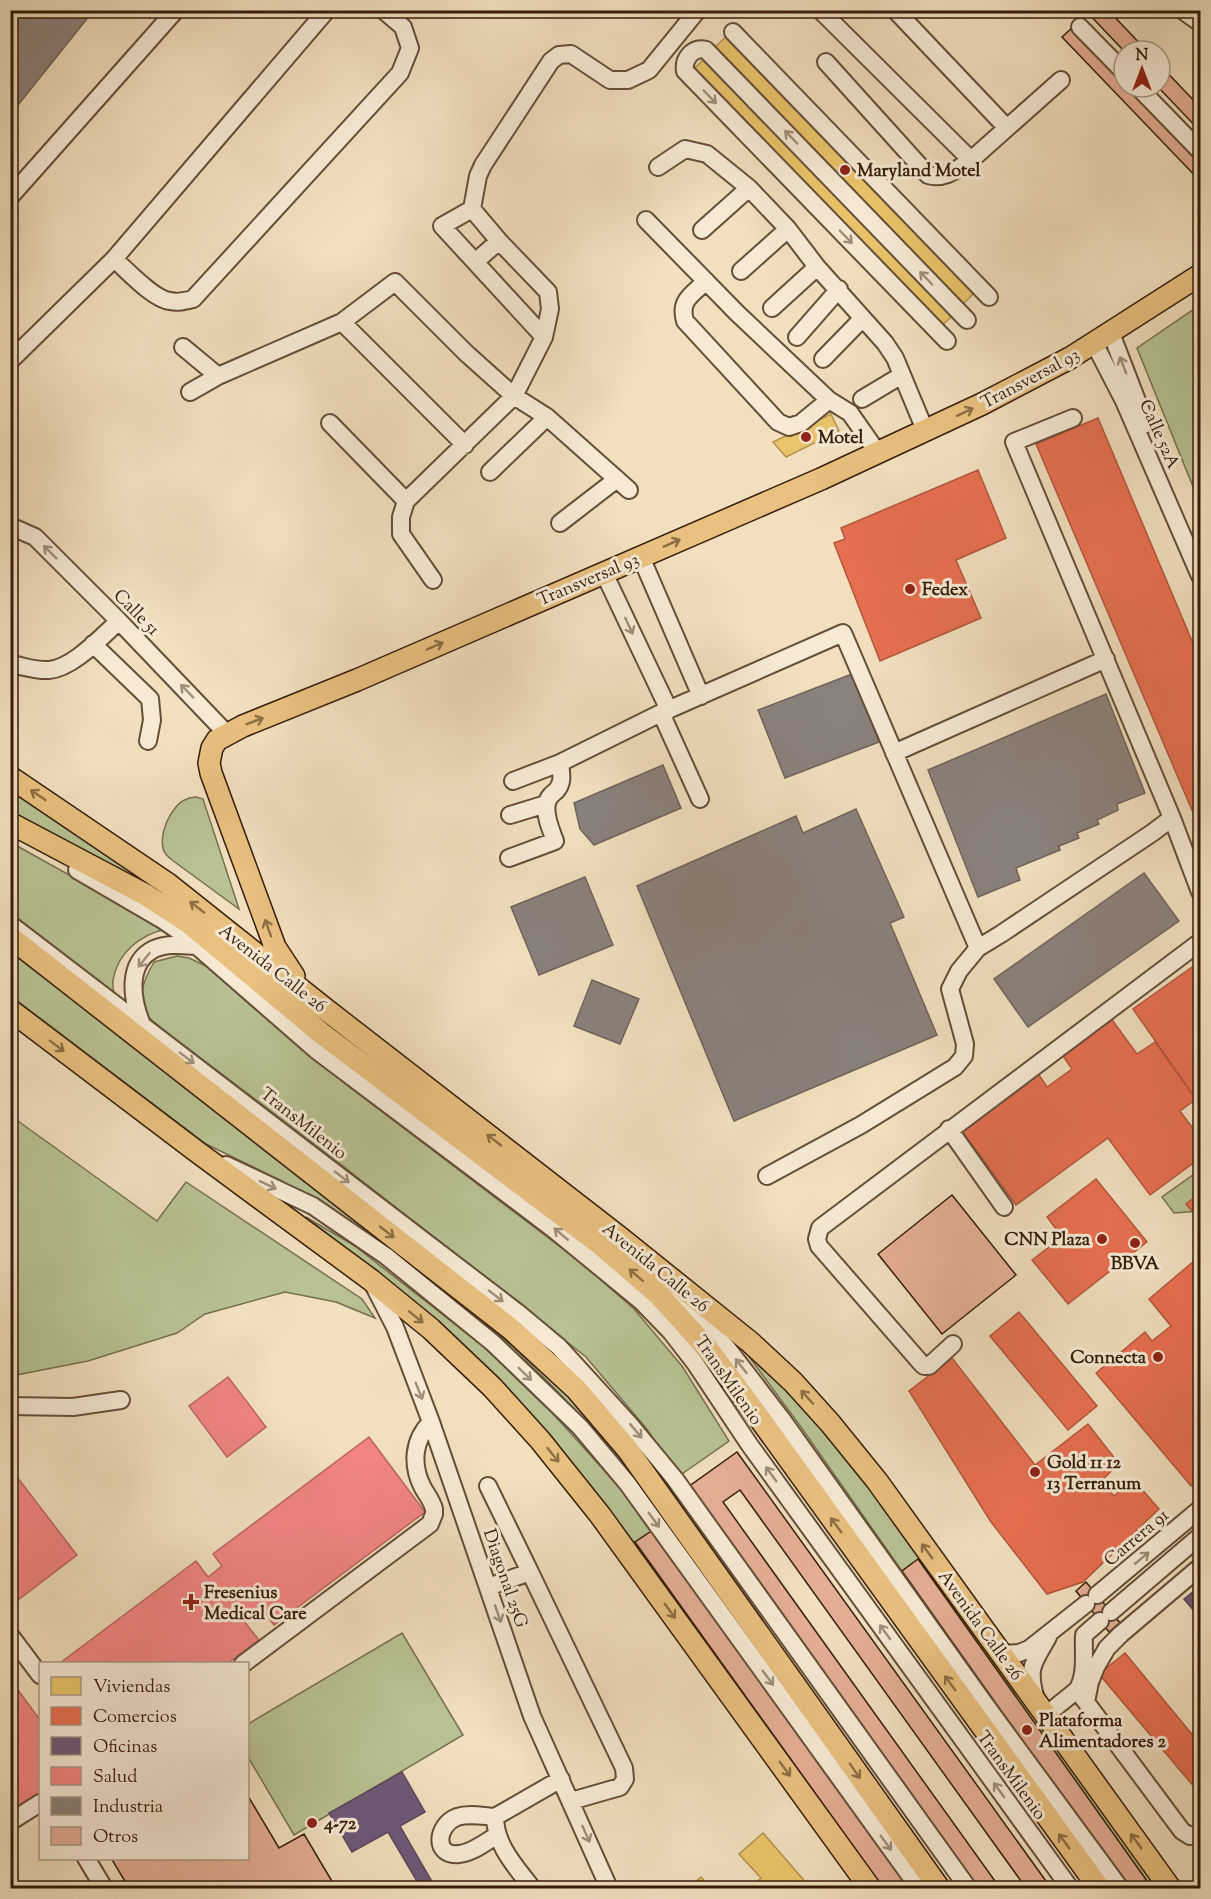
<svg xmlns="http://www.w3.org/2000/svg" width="1211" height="1899" viewBox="0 0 1211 1899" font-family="'Sorts Mill Goudy',serif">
	<rect width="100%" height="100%" fill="#f1dfbe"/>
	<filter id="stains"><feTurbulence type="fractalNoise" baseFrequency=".00333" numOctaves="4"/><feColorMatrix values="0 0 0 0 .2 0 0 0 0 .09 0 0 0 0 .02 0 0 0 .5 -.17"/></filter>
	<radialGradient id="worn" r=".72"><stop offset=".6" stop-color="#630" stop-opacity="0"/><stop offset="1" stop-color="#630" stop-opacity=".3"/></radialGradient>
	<!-- green -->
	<path fill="#b8c293" stroke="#76704e" stroke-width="1.5" d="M1200,305v199l-63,-156z
		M11,788l200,137 -200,-113z
		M196,797l7,2 36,110 -67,-49c-2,-2 -5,-4 -7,-7 -9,-15 6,-49 22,-54 3,-2 6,-1 9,-2z
		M10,842l156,87c-26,6 -48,23 -53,51 -1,6 1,13 2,19l-104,-83z
		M10,951l385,300 -71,-46 -44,-25 -74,-36 -195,-148z
		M177,956l12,2 21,10 138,118 235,178 51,45 48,57 47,75 -50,35 -33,-48 -60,-71 -79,-63 -164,-128 -174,-132c-7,-6 -21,-15 -25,-23 -7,-17 2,-35 10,-49z
		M11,1116l146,105 29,-39 176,117 13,19 -39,-16 -51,-10 -80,22 -28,19 -89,28 -77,15z
		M1200,1170v41l-26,2 -12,-16z
		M306,1217l49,29 128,100 65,62 72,80 33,42 -18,13 248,345h-7l-258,-360 -230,-246z
		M475,1308l112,103 59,76 -4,3 -79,-93 -49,-49 -41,-35z
		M730,1331l62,59 63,74 307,424h-10l-234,-328 -16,11 -101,-144z
		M402,1633l61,102 -169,100 -46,-78v-33z"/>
	<!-- homes -->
	<path fill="#e9c46a" stroke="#b3924d" stroke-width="1.5" d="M728,35l247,257 -13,13 -248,-257z
		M707,56l248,258 -14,12 -247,-257z
		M831,414l8,17 -53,26 -13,-15z
		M763,1833l45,52 -4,3h-55l12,-10 -22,-24z
		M701,1877l10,11h-23z"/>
	<!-- shops -->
	<path fill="#e76f51" stroke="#b2563c" stroke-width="1.5" d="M1098,418l102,242v169l-164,-385z
		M978,470l28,68 -50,22 25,58 -101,43 -46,-118 11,-4 -4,-11z
		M1195,965l5,8v132l-67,-96z
		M1110,1017l27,37 18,-12 41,57 -16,12 20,27v20l-50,37 -42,-57 -92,67 -56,-77 77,-56 10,15 25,-18 -11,-16z
		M1096,1179l51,63 -79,62 -36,-44 30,-23 -15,-20z
		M1200,1193v11l-8,7 -6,-7z
		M1200,1256v222l-9,8 -95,-113 49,-41 7,9 19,-15 -22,-27z
		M1019,1312l78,94 -29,24 -78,-94z
		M952,1358l83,107 53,-41 31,40 -18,17 13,15 19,-17 26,30 -76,73 -36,12 -56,-72 -82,-131z
		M1125,1653l75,91v39l-5,5 -96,-114z"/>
	<!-- offices -->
	<path fill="#6d597a" stroke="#5c4758" stroke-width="1.5" d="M1200,1586v32l-16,-19z
		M402,1772l23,40 -25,14 34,59 -8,3h-5l-33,-56 -36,20 -23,-39z"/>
	<!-- health -->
	<path fill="#f28482" stroke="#b9655e" stroke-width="1.5" d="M228,1377l38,50 -39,30 -38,-51z
		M369,1437l56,75 -151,113 -14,-18 -17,13 16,20 -32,24 -167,-1 136,-102 12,16 14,-11 -9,-12z
		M10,1468l67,87 -59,45 -8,-9z
		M10,1679l30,41v75l-24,18 -3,-5 -3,2z"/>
	<!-- industry -->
	<path fill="#8a817c" stroke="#70635a" stroke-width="1.5" d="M24,10h70l-84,105v-88z
		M852,674l27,68 -94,36 -27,-68z
		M1106,694l39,99 -28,11 1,6 -21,10 2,4 -22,9 2,5 -20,8 1,4 -44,18 4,12 -42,17 -50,-127z
		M663,765l18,43 -87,37 -14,-16 -6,-26z
		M856,809l48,108 -14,6 47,112 -203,86 -97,-235 159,-70 7,17z
		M1144,873l35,48 -151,106 -34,-48z
		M585,877l28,68 -74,30 -28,-68z
		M592,980l47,19 -19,45 -46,-18z"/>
	<!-- building -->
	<path fill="#e4ae94" stroke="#351d0a" stroke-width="1.5" d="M1085,10h23l39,41h-23z
		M1074,26l50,52v9h9l67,70v24l-138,-144z
		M1160,65l40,42v24l-42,-44h2z
		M952,1195l64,80 -74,59 -64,-80z
		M737,1452l314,436h-25l-286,-398 -17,12 277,386h-25l-287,-401z
		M653,1530l257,358h-27l-248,-346z
		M653,1530l257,358h-27l-248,-346z
		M918,1559l234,329h-25l-225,-317z
		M918,1559l234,329h-25l-225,-317z
		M1086,1582l34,41 -11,9 -33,-41z
		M248,1796l31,52 25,-14 32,54h-207l-18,-30h137z"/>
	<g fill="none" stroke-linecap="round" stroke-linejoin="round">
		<defs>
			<path id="minor" d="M820,10l151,150 90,-80
				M895,10l112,118
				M1182,10l18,13
				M1080,27l44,45
				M733,32l256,265
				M826,62l102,113c17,5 29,-6 43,-15
				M1138,87l62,64
				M658,167l27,-18 22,5 42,34 39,41 29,38 68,76 10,15 30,72
				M10,197l166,-187
				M472,209l27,32 49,51 2,17 -6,28
				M646,220l91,93 92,87 21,13 28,40
				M702,230l47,-42
				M114,259c14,12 39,40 56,42 8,2 15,0 23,-2l207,-226 10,-25 -7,-21 -20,-17
				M475,262l24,-21
				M741,271l47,-42
				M706,281c-14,14 -27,19 -21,40l93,101 11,5 12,-4 28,-23
				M772,308l45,-41
				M1111,333l35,91
				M797,337l42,-48
				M947,341l-262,-270c-2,-12 8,-25 21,-21l261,270
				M1094,343l30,58 76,175
				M183,347l35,29
				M823,359l39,-40
				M10,361l104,-102 213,-249
				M190,392l28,-16 124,-54 123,123
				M862,399l40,-24
				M330,423l76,78 108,-105 -48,-43 -71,-71 -53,40
				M490,472l57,-55
				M629,490l-82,-73 -33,-21 30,-59 -102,-111 30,-17 6,-33 5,-11 68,-104 8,-6 12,-1 39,26h18l21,-10 48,-59
				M406,501l-5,16v17l32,46
				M560,523l57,-44
				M10,526l25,11 84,84 108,113
				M641,557l60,139
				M604,573l65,137
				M93,644l57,55 2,21 -4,21
				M10,664c13,2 26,7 39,6 24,-2 52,-33 70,-49
				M661,713l39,86
				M894,753l212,-94
				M513,781l47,-18 101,-50 182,-80 135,315 23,-14 151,-101 20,-15 -158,-376 59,-24
				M510,815l36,-11
				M1172,818l28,74
				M509,858l46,-17c-4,-11 -11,-26 -8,-38 1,-6 5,-9 9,-12 8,-9 5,-17 4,-28
				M77,870l84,49 22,15 133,116 236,178 89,73 30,31 24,31 54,81 321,444
				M10,924l507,388 42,35 73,80 43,52 293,409
				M141,1022c-9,-23 -15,-59 13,-73 13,-6 29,-4 43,-3
				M949,1129l55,78
				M226,1165l87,41 73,50 107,87 87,84 47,56 292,405
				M767,1176l94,-51 94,-58 9,-11 1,-12 -15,-55 9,-18 19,-23
				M374,1286l21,41 36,95 101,294 77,172
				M674,1291l54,58 53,69 203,285 136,185
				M953,1344l-24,22h-5l-4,-4 -101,-116 -2,-7 3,-11 380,-286
				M10,1406l63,1 48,-7
				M488,1486l42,86
				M488,1587l42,-15 94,196 1,11 -5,8 -49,14
				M1097,1595l103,-86
				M1111,1612l89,-76
				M10,1635l30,40
				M1003,1654l16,-1 10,-4 57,-45
				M243,1664l187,-140 4,-10v-5c-2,-8 -7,-14 -11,-21 -12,-23 -10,-48 8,-66
				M1077,1690l105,141 8,5 10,-1
				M1035,1696c-8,-30 -1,-33 13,-59
				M1086,1702l4,-20 6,-15 11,-19 14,-14 79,-67
				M1046,1715l31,-25c10,-15 6,-38 7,-55l16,-14
				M495,1817c-13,-1 -26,-4 -38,0 -21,8 -24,40 2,37 13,-1 27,-12 38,-19
				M10,1822l30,-19
				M86,1858l18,30
				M532,1888c-16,-21 -37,-43 -37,-71l66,-38
				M1199,1888l1,-1"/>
			<path id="major" d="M10,777l158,107 156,124 294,228 132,106 43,40 37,41 47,58 293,407
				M10,823l136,72 43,28 132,110 280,212 57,49 49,54 37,49 355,491
				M10,937l501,392 65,60 52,61 311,438
				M294,976l-19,-29 -64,-174 -2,-10 3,-15 5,-8 26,-14 114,-46 464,-201 161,-75 88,-46 130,-83
				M10,1010l186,141 175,129 60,49 61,58 48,53 60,75 270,373"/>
		</defs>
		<!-- minor casing -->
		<use href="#minor" stroke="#644e37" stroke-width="20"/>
		<!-- major casing -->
		<use href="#major" stroke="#351d0a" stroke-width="24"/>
		<!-- minor -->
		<use href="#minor" stroke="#f6ead5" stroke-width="16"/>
		<!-- major -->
		<use href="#major" stroke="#e8c07f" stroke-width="21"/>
	</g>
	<!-- one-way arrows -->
	<defs><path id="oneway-shaft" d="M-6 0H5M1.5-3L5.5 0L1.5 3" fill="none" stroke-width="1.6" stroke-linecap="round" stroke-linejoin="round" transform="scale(1.5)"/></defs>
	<g stroke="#9f8e7a">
		<use href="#oneway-shaft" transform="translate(710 97) rotate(46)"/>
		<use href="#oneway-shaft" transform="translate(791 137) rotate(-134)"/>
		<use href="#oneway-shaft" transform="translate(846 237) rotate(46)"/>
		<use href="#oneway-shaft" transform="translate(926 278) rotate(-134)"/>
		<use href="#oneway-shaft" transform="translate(1123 365) rotate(-111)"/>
		<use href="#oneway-shaft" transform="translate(50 552) rotate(-135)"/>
		<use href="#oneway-shaft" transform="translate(629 626) rotate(65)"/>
		<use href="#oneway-shaft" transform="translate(187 691) rotate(-134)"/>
		<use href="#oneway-shaft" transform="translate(144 960) rotate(129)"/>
		<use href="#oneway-shaft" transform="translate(187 1058) rotate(37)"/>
		<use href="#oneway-shaft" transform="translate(342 1177) rotate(38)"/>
		<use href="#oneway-shaft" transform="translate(268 1185) rotate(25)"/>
		<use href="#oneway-shaft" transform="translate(561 1234) rotate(-140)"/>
		<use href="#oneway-shaft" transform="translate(496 1296) rotate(38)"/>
		<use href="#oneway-shaft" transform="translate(741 1366) rotate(-128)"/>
		<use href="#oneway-shaft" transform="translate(525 1374) rotate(44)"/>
		<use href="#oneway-shaft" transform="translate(419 1391) rotate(68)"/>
		<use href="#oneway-shaft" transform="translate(636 1431) rotate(50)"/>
		<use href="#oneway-shaft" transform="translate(771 1474) rotate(-126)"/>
		<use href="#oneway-shaft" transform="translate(654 1520) rotate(54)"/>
		<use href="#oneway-shaft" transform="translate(1142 1558) rotate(-40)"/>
		<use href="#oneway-shaft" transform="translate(498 1614) rotate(71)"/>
		<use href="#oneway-shaft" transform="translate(885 1632) rotate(-126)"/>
		<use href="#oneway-shaft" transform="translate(768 1678) rotate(54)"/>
		<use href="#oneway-shaft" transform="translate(999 1790) rotate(-126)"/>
		<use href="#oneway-shaft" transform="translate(586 1834) rotate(66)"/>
		<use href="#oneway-shaft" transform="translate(886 1843) rotate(54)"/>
	</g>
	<g stroke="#8e6e44">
		<use href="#oneway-shaft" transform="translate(965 412) rotate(-25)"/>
		<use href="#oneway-shaft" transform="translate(672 543) rotate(-24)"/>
		<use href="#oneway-shaft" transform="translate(435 646) rotate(-24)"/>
		<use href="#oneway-shaft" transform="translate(255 721) rotate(-21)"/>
		<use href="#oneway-shaft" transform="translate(38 795) rotate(-146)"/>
		<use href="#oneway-shaft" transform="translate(197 907) rotate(-142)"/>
		<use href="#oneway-shaft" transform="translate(268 928) rotate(-110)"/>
		<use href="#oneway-shaft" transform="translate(57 1046) rotate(37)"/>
		<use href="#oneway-shaft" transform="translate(494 1140) rotate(-142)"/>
		<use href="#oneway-shaft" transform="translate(387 1232) rotate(38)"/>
		<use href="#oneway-shaft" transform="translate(636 1275) rotate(-139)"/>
		<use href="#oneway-shaft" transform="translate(416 1317) rotate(39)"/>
		<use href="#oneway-shaft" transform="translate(807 1397) rotate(-132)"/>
		<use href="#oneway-shaft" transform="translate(553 1455) rotate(51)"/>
		<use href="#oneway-shaft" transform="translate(836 1525) rotate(-126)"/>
		<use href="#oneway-shaft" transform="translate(927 1551) rotate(-126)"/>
		<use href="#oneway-shaft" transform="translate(670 1611) rotate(54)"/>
		<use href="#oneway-shaft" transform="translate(950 1683) rotate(-126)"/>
		<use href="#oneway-shaft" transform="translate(785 1769) rotate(54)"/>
		<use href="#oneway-shaft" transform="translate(855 1771) rotate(55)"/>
		<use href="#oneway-shaft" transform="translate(1064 1841) rotate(-126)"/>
		<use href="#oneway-shaft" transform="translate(1136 1841) rotate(-126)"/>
	</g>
	<!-- markers -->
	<g fill="#8f2418" stroke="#f6ead5" stroke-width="2">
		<circle cx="845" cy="170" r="6"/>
		<circle cx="806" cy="437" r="6"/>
		<circle cx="910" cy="589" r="6"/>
		<circle cx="1102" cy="1239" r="6"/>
		<circle cx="1135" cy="1243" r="6"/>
		<circle cx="1158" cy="1357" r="6"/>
		<circle cx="1035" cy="1472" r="6"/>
		<path d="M188 1593h6v6h6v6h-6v6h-6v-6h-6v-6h6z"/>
		<circle cx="1027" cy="1730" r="6"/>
		<circle cx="312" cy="1823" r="6"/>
	</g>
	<g text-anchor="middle" stroke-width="6" stroke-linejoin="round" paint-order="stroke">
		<!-- poi labels -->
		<g font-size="18" font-weight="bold" fill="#351d0a" stroke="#f6ead5" text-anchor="start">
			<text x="857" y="176">Maryland Motel</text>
			<text x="818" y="443">Motel</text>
			<text x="922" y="595">Fedex</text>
			<text x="1090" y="1245" text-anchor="end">CNN Plaza</text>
			<text x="1135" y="1269" text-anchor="middle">BBVA</text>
			<text x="1146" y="1363" text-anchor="end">Connecta</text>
			<text x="1047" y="1468">Gold 11 12<tspan x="1047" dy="21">13 Terranum</tspan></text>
			<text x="204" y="1598">Fresenius<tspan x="204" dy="21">Medical Care</tspan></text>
			<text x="1039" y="1726">Plataforma<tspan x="1039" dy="21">Alimentadores 2</tspan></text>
			<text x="324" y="1829">4-72</text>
		</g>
		<!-- street labels -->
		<g font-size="18" fill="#351d0a" stroke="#f6ead5">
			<text transform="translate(1030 378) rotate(-28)" y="6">Transversal 93</text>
			<text transform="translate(1160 434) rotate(66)" y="6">Calle 52A</text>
			<text transform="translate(588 579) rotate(-23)" y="6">Transversal 93</text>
			<text transform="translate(137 612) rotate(45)" y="6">Calle 51</text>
			<text transform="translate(273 968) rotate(38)" y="6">Avenida Calle 26</text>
			<text transform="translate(304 1123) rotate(38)" y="6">TransMilenio</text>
			<text transform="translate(656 1267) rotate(39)" y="6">Avenida Calle 26</text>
			<text transform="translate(729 1380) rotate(55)" y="6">TransMilenio</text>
			<text transform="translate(1136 1537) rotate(-40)" y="6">Carrera 91</text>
			<text transform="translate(506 1578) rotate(71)" y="6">Diagonal 25G</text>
			<text transform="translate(981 1625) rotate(54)" y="6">Avenida Calle 26</text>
			<text transform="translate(1012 1775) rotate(54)" y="6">TransMilenio</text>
		</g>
	</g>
	<!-- margin -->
	<rect width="1211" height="1899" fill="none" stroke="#f1dfbe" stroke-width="36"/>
	<rect x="12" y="12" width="1187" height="1875" fill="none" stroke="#351d0a" stroke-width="3"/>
	<rect x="18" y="18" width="1175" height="1863" fill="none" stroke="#351d0a" stroke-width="1.5"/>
	<!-- legend -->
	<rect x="39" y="1662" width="210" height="198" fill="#f6ead5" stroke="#a99884" stroke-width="1.5"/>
	<rect x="51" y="1677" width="30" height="18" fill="#e9c46a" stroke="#a99884" stroke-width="1.5"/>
	<text x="93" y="1692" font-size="18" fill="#351d0a">Viviendas</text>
	<rect x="51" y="1707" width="30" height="18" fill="#e76f51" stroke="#a99884" stroke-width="1.5"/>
	<text x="93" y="1722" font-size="18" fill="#351d0a">Comercios</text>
	<rect x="51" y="1737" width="30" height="18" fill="#6d597a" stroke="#a99884" stroke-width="1.5"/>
	<text x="93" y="1752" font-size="18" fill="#351d0a">Oficinas</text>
	<rect x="51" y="1767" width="30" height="18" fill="#f28482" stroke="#a99884" stroke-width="1.5"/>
	<text x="93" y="1782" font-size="18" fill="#351d0a">Salud</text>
	<rect x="51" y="1797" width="30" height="18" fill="#8a817c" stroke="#a99884" stroke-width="1.5"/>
	<text x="93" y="1812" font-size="18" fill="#351d0a">Industria</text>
	<rect x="51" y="1827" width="30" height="18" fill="#e4ae94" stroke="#a99884" stroke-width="1.5"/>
	<text x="93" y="1842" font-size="18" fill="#351d0a">Otros</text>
	<!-- north arrow -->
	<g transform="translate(1142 69)"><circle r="28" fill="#f6ead5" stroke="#a99884" stroke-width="1.5"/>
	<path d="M0-4.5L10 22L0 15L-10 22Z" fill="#8f2418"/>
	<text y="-9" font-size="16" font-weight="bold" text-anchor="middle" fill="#351d0a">N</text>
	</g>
	<rect width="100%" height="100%" filter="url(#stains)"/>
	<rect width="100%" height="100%" fill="url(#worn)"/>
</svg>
